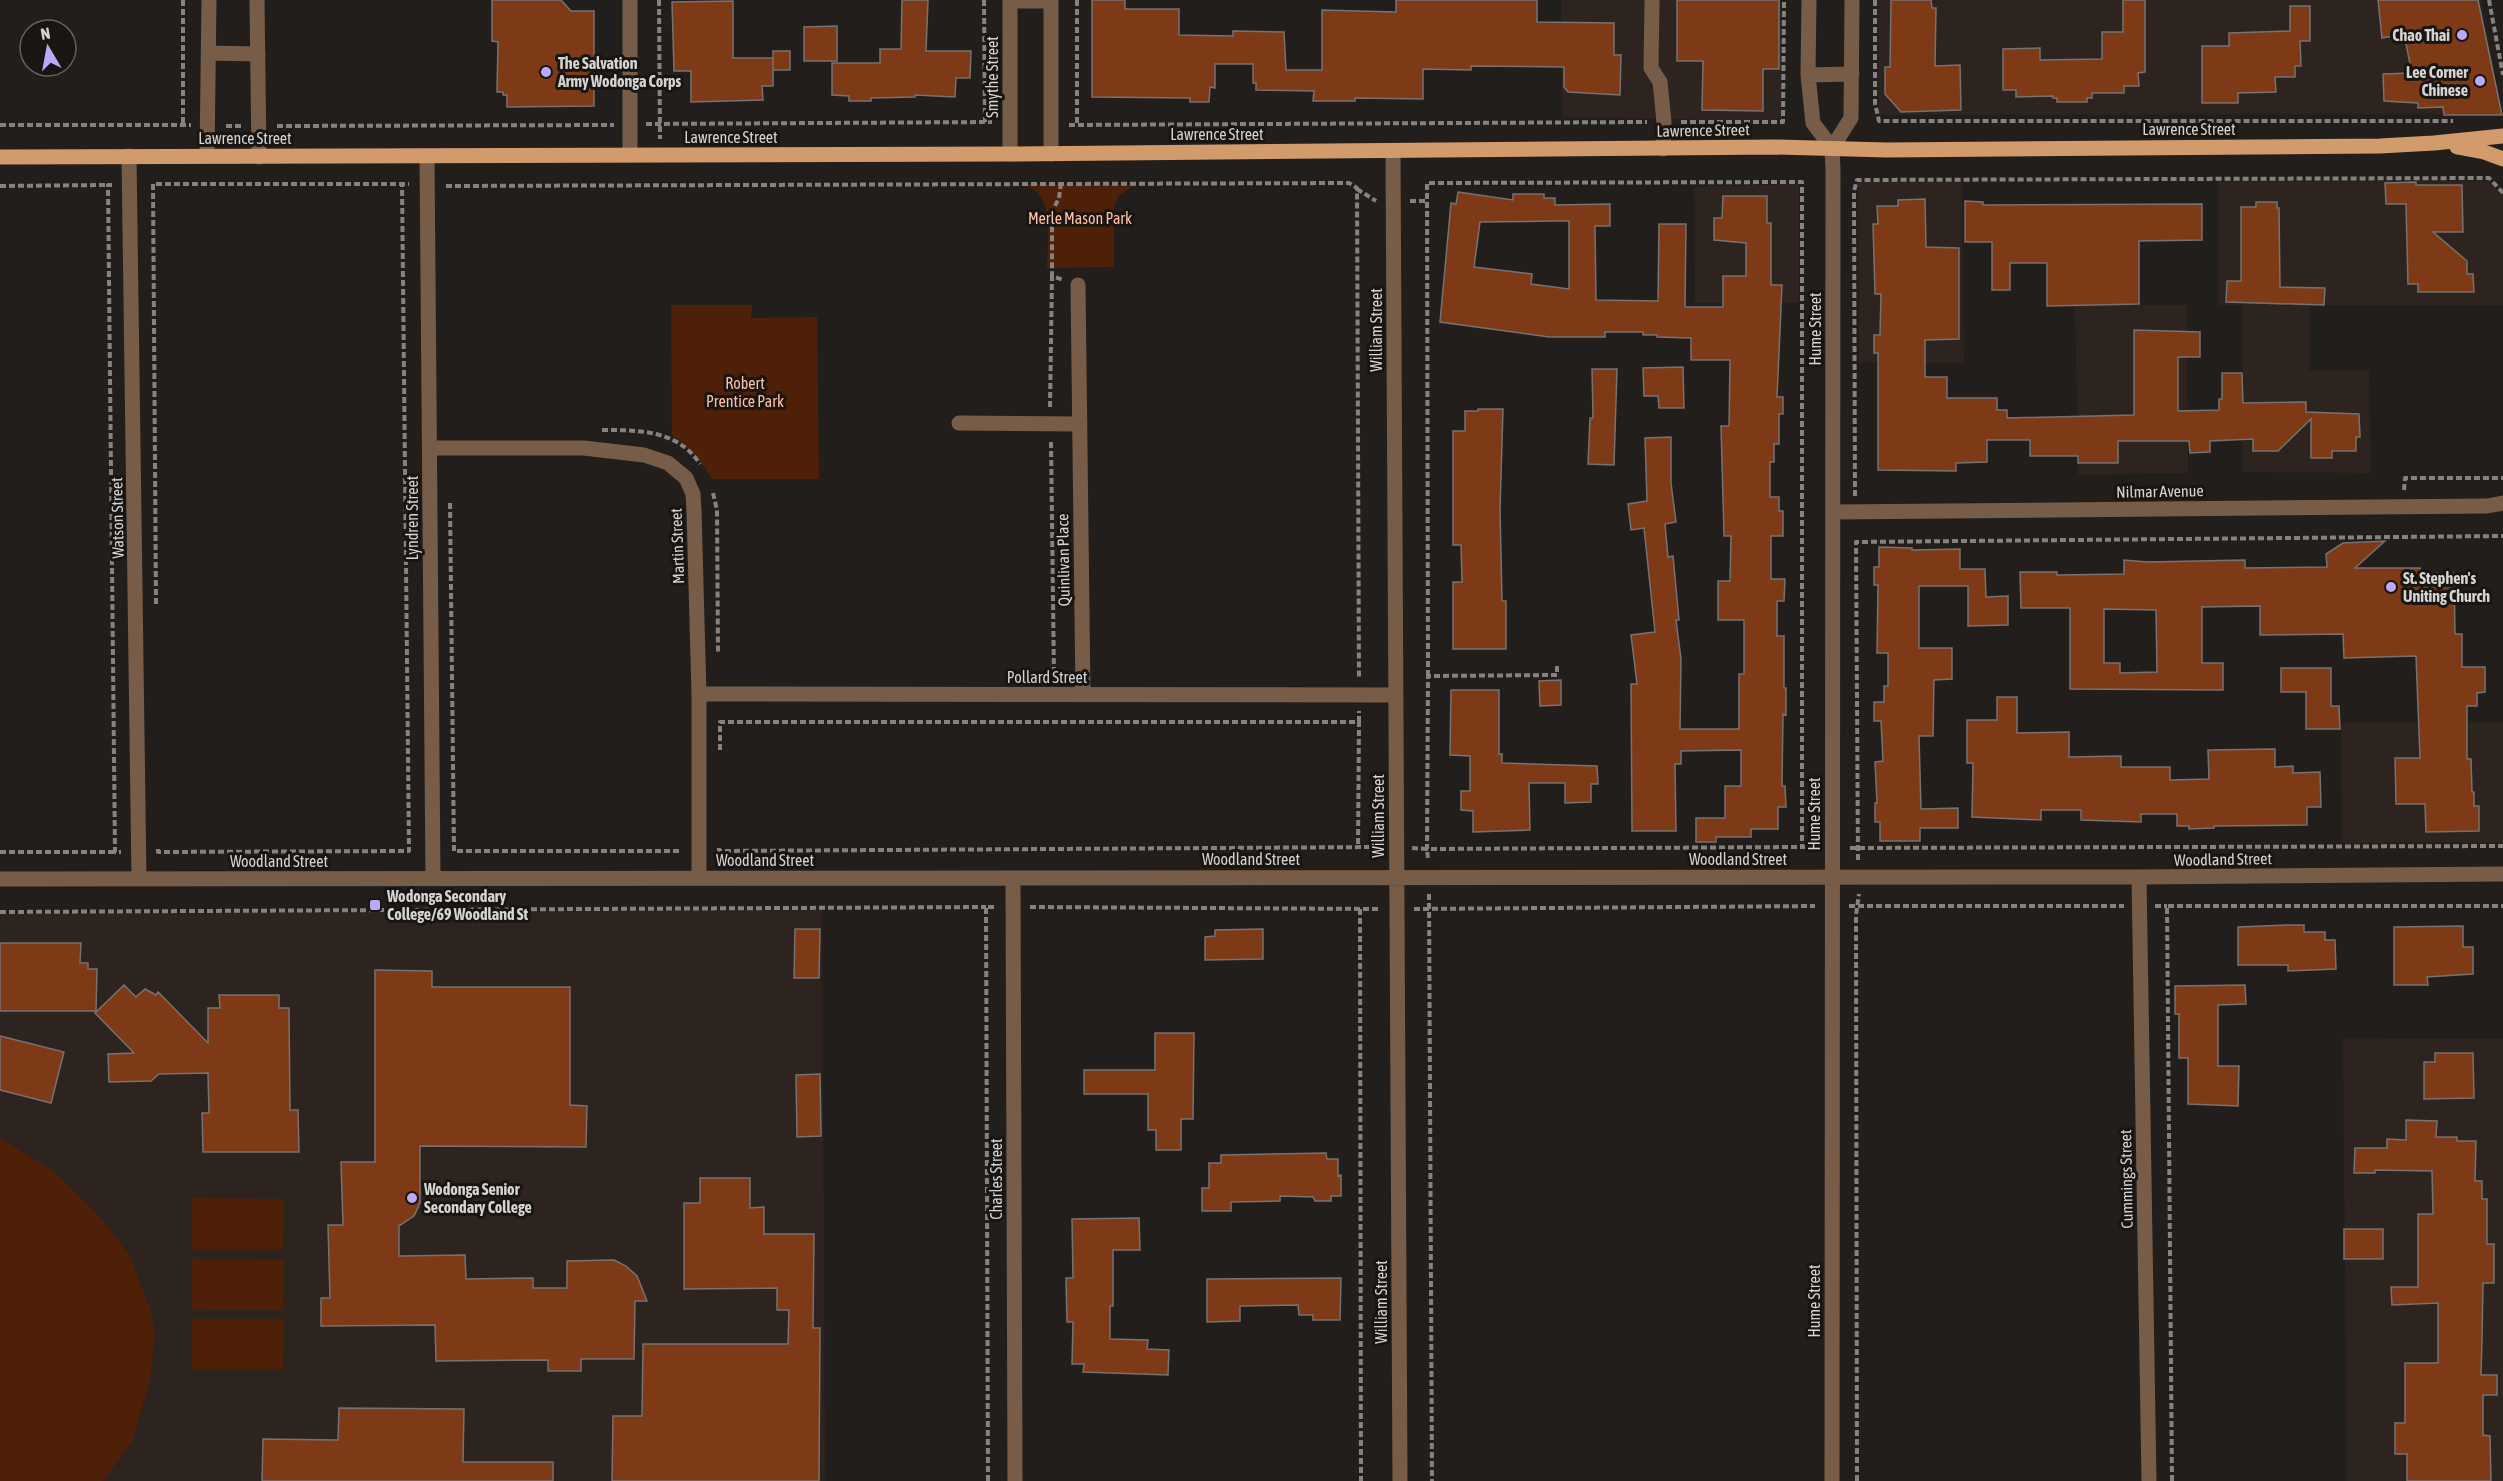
<svg xmlns="http://www.w3.org/2000/svg" width="2503" height="1481" viewBox="0 0 2503 1481" font-family="'Asap Condensed',sans-serif">
	<rect width="100%" height="100%" fill="#221e1c"/>
	<!-- built -->
	<path fill="#2e241f" d="M1561,0h220l1,121 -220,-4z
		M1879,0h602l21,114 -623,1z
		M2218,181h269l16,15v109h-194l1,66h59l2,102 -128,-1v-167h-25z
		M1858,182h104l2,181 -105,-1z
		M1799,184v119h-104l-1,-116z
		M2075,305h112l1,168 -110,2z
		M2341,722h162v121h-161z
		M822,910l3,571h-825v-567z
		M2343,1038l160,1v442h-156z"/>
	<!-- green -->
	<path fill="#4e2007" d="M1020,184l114,1 -16,12 -4,10v60l-67,1c0,-28 11,-77 -27,-84z
		M671,305h81l-1,13 66,-1 2,162h-107c-11,-18 -22,-31 -40,-44z
		M0,1138l52,32 45,43 33,43 20,53 5,25 -5,46 -18,62 -29,39h-103z
		M192,1198l92,1 -1,50h-91z
		M192,1259l92,1 -1,50 -91,-1z
		M192,1319h92l-1,50h-91z"/>
	<!-- building -->
	<path fill="#7e3a17" stroke="#777270" stroke-width="1.5" fill-rule="evenodd" d="M492,0h69l10,11h23v95l-87,1v-12h-4v-3h-6l1,-50 -6,-1z
		M902,0h26l-2,51h45l-1,27h-14l-1,19 -40,-2v2l-44,1v3h-22v-5l-17,-1v-32h48v-14h21z
		M1092,0h33v9h54v26l54,1v-5l51,1 2,38h36v-60l74,2v-12h141v22l77,1v32h7l-1,40 -52,-3 -4,-5v-20l-93,-1v4l-48,-1v30l-68,-1v3h-42l1,-10 -58,-1v-7h-3v-19h-38v24l-5,-1 -1,15h-19v-4l-98,-1z
		M1677,0h102v69h-16v42l-61,-1 1,-49h-26z
		M1891,0h40l1,8h4l-1,58 25,-1 1,45 -60,2 -16,-18v-27h5z
		M2123,0h22v72l-7,1 1,13h-15v7h-32v5h-5v4h-30v-4h-4v-2l-37,1v-7h-13v-41l37,-1v12l62,-1v-27h21z
		M2378,0h100l24,115h-58l-1,-8 -25,1v-5l-34,-2 -1,-27 29,-1 -8,-39 -22,4z
		M733,1v57h40v28h-11l1,14 -72,2v-31h-17l-2,-69z
		M2290,6h20v35h-10l1,25h-6v11h-20l1,15 -38,1v10h-36v-57h27v-13l61,-2z
		M837,26v35h-33v-34z
		M773,51h17v19h-17z
		M2416,182v3h46l1,47h-30l34,29v13h6l1,18h-56v-8h-10l-2,-80h-20l-1,-21z
		M1458,192l55,8v-6h31v4h11v7l55,-1v22h-15l1,74 62,1 1,-77h27l-1,83h38v-31h23v-33l-32,-3v-22h8l1,-22h44v27h4v62h11l-5,112h6v17h-4v30h-5v18h-4v35h9v14h4v25h-12v43h14l-1,22h-7v35h7v52h2v27l-3,-1 -1,72h3l1,21h-8v22h-27v8h-35v5h-20v-24h29v-32h16v-36l-60,1v13h-6l1,67h-44l-1,-147h6l-6,-49 24,-3 -11,-104 -13,2 -3,-26 19,-3 -2,-63 26,-1v46l5,39 -11,2 3,33 5,-1 6,64h-3l5,39 -1,70h59v-55h5v-54h-26v-39h12l1,-45h-7l-3,-110h8l1,-66h-39v-22l-34,-1v-2h-14v-3h-38v5h-56l-109,-15 11,-119 5,1zM1555,221h14v68l-38,-5 1,-10 -58,-7 6,-45z
		M1925,199l1,48 33,1v91l-34,1v37h22v21h50v12h10v8l127,-3v-85l66,2v25h-22v54l41,-1v-11h3v-26h20l1,30 63,-1v10l53,2 1,23h-4v14h-24v7h-21v-39l-33,32h-25v-12l-43,2v11l-20,1 -1,-12h-71v22h-40v-7h-48v-16h-43v22l-31,1v8l-78,-1v-117h-4v-18h6l1,-41h-6l-2,-70h5l-1,-18h21v-6z
		M1965,201l18,1v3l219,-1v36l-63,1v63l-92,2v-43h-37v27h-18v-48h-27z
		M2256,202h21v6h2l1,79 45,1 -1,17 -98,-3 1,-21h14v-74h15z
		M1683,367l1,41h-25l-1,-12h-14l-1,-28z
		M1592,369h25l-3,96 -26,-1 2,-46h3z
		M1478,409h25l-3,101 2,91h4v48h-53v-67h9l-1,-37h-8v-114h12v-20h13z
		M2385,541l-30,27h65l2,5h32l1,61h7v33h23v25l-8,1v13h-10v53h4l1,33h2v14h5v25l-53,1 -1,-28h-29l-1,-46h25l-4,-102 -72,2 -1,-24 -83,1v-29l-58,1v56h21v27l-153,-1v-81h-49l-1,-36h37v3l67,-1v-14l24,2 97,-2v8l82,-1 -1,-13 17,-11zM2104,609l52,1 1,62 -37,1v-10h-16z
		M1879,547l33,1v2l48,-1v20h25l1,28 22,-1v29l-40,1v-40h-49v62h33v31l-18,1 -1,56h-14l2,73 37,-1v20h-38v13h-40v-19h-5v-19h2l-2,-41 8,-1 -2,-40h-7v-19h10v-16h4v-33h-11l1,-68h-4v-18h5z
		M2281,668h50v38h8l1,23h-34v-37h-25z
		M1561,680v25l-21,1 -1,-25z
		M1451,690h48v64h3v9l95,3 1,18h-7v18l-26,1v-20h-36l1,47 -57,2v-21l-12,-1v-19h9v-35l-20,-1z
		M1997,697h20v36l52,-1v25l52,-1v11h49v13l39,-1 -1,-29 67,-1v18l18,-1v7l27,-1 1,35h-14v18l-93,1v2l-25,1v-3h-12v-12h-36v8l-60,-2v-10h-40v10l-69,-3 1,-54h-6v-43h30z
		M2287,925h17v7h21v8h10l1,29 -48,2v-6h-50v-38z
		M2463,926v21h10v27l-46,3 1,8h-34v-58z
		M795,929h25l-1,49h-25z
		M1263,929v30l-58,1v-23l10,-1v-6z
		M0,943h81l-1,20h8v6h9l-1,42h-96z
		M375,970l57,1v16h138v118l17,1 -1,41 -166,-1v57l-6,13 -15,10v30l66,-1 1,24 67,-1v10h34v-27l47,-1 12,6 11,10 10,25h-12l-1,58h-53v12h-33v-11l-112,1 -1,-36 -114,1v-28h9l-2,-73h15l-2,-63h34z
		M124,985l12,12 9,-8 11,6 2,-3 50,51v-35h12l-1,-13h60v13h10l1,102h8l1,42h-96l-1,-39h7l-1,-40 -49,1 -8,7 -42,1 -1,-28 26,-1 -39,-40z
		M2245,985l1,19 -28,1v61h21l-1,40 -50,-2v-46h-9v-44h-4v-28z
		M1155,1033h39l-1,86h-12v31h-25v-20h-8v-36h-64v-24h71z
		M0,1036l64,16 -13,51 -51,-13z
		M2435,1053h38l1,45 -50,1v-37h11z
		M820,1074l1,62 -24,1 -1,-62z
		M2406,1120l31,1 -1,16h21v4h19l-1,40h7v18h5v45h7v39h-11l-1,57 -1,35h16v20h-14v40l7,1 1,45h-84v-27h-12v-31h10v-60h33v-60l-46,2 -1,-18h27v-73h15l-1,-43 -57,-1v3h-21l1,-25h32v-9l19,1z
		M1326,1153l1,6h11v17l3,-1v21h-10v5h-16l-2,-4 -33,-1v5l-49,1v9h-29v-23h7v-25h12v-8z
		M700,1178h50v30l14,-1v27h50l-1,94h7l-1,153h-207l1,-65h29l1,-72h145l1,-34h-12v-22l-93,1v-86h16z
		M1139,1218l1,32h-27v56h-3v33l38,1 -1,9 22,1 -1,25 -85,-3 1,-8h-12l1,-42h-6l-1,-44h7l-1,-59z
		M2344,1229h39v30h-39z
		M1341,1278l-1,42h-27v-5h-14l-1,-10 -58,1v15l-33,1v-43z
		M339,1408l125,1 -1,53h90v19h-291l1,-42 75,1z"/>
	<g fill="none" stroke-linecap="round" stroke-linejoin="round">
		<!-- path -->
		<path stroke="#858280" stroke-width="4" stroke-dasharray="6 3" stroke-linecap="butt" d="M183,0v125
			M659,0l1,139
			M984,0l1,122
			M1077,0v125
			M1875,0v103l4,18h574
			M2489,0l14,75
			M1681,122h102l1,-122
			M646,124l346,-2
			M0,125h191
			M1069,125l578,-3
			M226,126h16
			M277,126l337,-1
			M1061,183l-2,15 -7,14v64l11,4
			M112,185h-4l7,667h6
			M0,186l108,-1
			M446,186l903,-3 8,5 2,491
			M1357,189l19,12
			M1410,201h17
			M1050,407l2,-131
			M602,430c37,0 76,0 98,34
			M1051,442l3,235
			M2404,490l1,-12h98
			M713,493l4,17 1,143
			M1855,496l-1,-305 3,-11 632,-2 14,15
			M450,503l4,348h227
			M156,604l-3,-420h249
			M1557,666v9l-129,1 -1,173 375,-2
			M1428,676l-1,-493 375,-1v665h13
			M1359,722v-11
			M720,750v-28h639l-1,126
			M719,848v3l662,-4
			M1412,848l15,1 1,10
			M1850,848l653,-2
			M158,849v3l251,-1 -7,-667h7
			M0,852h115
			M1858,860l-2,-318 647,-6
			M1429,894l3,587
			M1849,906h275
			M2155,906h12
			M1030,907l350,2
			M1360,909l1,572
			M1414,909l401,-3
			M0,912l986,-5
			M988,1481l-2,-574h10
			M1857,1481l-1,-566 3,-21
			M2172,1481l-5,-575h336"/>
		<!-- minor -->
		<path stroke="#775d47" stroke-width="15" d="M257,0l2,157
			M630,0v155
			M1652,0l-1,68 9,14 4,40 -1,27
			M1809,0l-1,75 5,48 19,25 1,22 -1,1311
			M1010,1h41
			M209,53l49,1
			M1808,75l44,-1
			M1832,148l19,-30 1,-118
			M1393,151l7,1330
			M1010,154v-154
			M1051,154v-154
			M129,156l10,723
			M207,156l2,-156
			M427,156l6,723
			M1078,285l5,410
			M959,423l121,1
			M430,448h154l60,7 24,8 18,15 7,16 1,17 5,183v184
			M1833,512l654,-6 16,-3
			M699,694l696,1
			M2139,877l10,604
			M1013,878l2,603
			M0,879l2139,-2 364,-3"/>
		<!-- major -->
		<path stroke="#d19b6c" stroke-width="15" d="M2457,147l27,5 19,7
			M0,157l1010,-3 765,-7 111,3 494,-4 54,-3 69,-7"/>
	</g>
	<!-- markers -->
	<g fill="#baaaf6" stroke="#191513" stroke-width="2">
		<circle cx="2462" cy="35" r="6"/>
		<circle cx="546" cy="72" r="6"/>
		<circle cx="2480" cy="81" r="6"/>
		<circle cx="2391" cy="587" r="6"/>
		<rect x="369" y="899" width="12" height="12" rx="3"/>
		<circle cx="412" cy="1198" r="6"/>
	</g>
	<g text-anchor="middle" stroke-width="6" stroke-linejoin="round" paint-order="stroke">
		<!-- poi labels -->
		<g font-size="16" font-weight="bold" fill="#d6d4d2" stroke="#191513" text-anchor="start">
			<text x="2450" y="41" text-anchor="end">Chao Thai</text>
			<text x="558" y="69">The Salvation<tspan x="558" dy="18">Army Wodonga Corps</tspan></text>
			<text x="2468" y="78" text-anchor="end">Lee Corner<tspan x="2468" dy="18">Chinese</tspan></text>
			<text x="2403" y="584">St. Stephen's<tspan x="2403" dy="18">Uniting Church</tspan></text>
			<text x="387" y="902">Wodonga Secondary<tspan x="387" dy="18">College/69 Woodland St</tspan></text>
			<text x="424" y="1195">Wodonga Senior<tspan x="424" dy="18">Secondary College</tspan></text>
		</g>
		<!-- street labels -->
		<g font-size="16" fill="#d6d4d2" stroke="#191513">
			<text transform="translate(992 77) rotate(-90)" y="6">Smythe Street</text>
			<text x="2189" y="135">Lawrence Street</text>
			<text transform="translate(1703 130) rotate(-1)" y="6">Lawrence Street</text>
			<text x="1217" y="140">Lawrence Street</text>
			<text x="731" y="143">Lawrence Street</text>
			<text x="245" y="144">Lawrence Street</text>
			<text transform="translate(1815 329) rotate(-90)" y="6">Hume Street</text>
			<text transform="translate(1376 330) rotate(-90)" y="6">William Street</text>
			<text transform="translate(2160 491) rotate(-1)" y="6">Nilmar Avenue</text>
			<text transform="translate(117 518) rotate(-91)" y="6">Watson Street</text>
			<text transform="translate(412 518) rotate(-90)" y="6">Lyndren Street</text>
			<text transform="translate(677 546) rotate(-92)" y="6">Martin Street</text>
			<text transform="translate(1063 560) rotate(-91)" y="6">Quinlivan Place</text>
			<text x="1047" y="683">Pollard Street</text>
			<text transform="translate(1814 814) rotate(-90)" y="6">Hume Street</text>
			<text transform="translate(1378 816) rotate(-90)" y="6">William Street</text>
			<text x="1251" y="865">Woodland Street</text>
			<text x="1738" y="865">Woodland Street</text>
			<text transform="translate(2223 859) rotate(-1)" y="6">Woodland Street</text>
			<text x="765" y="866">Woodland Street</text>
			<text x="279" y="867">Woodland Street</text>
			<text transform="translate(996 1179) rotate(-90)" y="6">Charles Street</text>
			<text transform="translate(2126 1179) rotate(-91)" y="6">Cummings Street</text>
			<text transform="translate(1814 1301) rotate(-90)" y="6">Hume Street</text>
			<text transform="translate(1381 1302) rotate(-90)" y="6">William Street</text>
		</g>
		<!-- park labels -->
		<g font-size="16" fill="#ffc0a5" stroke="#191513">
			<text x="1080" y="224">Merle Mason Park</text>
			<text x="745" y="389">Robert<tspan x="745" dy="18">Prentice Park</tspan></text>
		</g>
	</g>
	<!-- north arrow -->
	<g transform="translate(48 48) rotate(350)"><circle r="28" fill="#191513" stroke="#65615f" stroke-width="1.5"/>
	<path d="M0-4.5L10 22L0 15L-10 22Z" fill="#baaaf6"/>
	<text y="-9" font-size="16" font-weight="bold" text-anchor="middle" fill="#d6d4d2">N</text>
	</g>
</svg>
